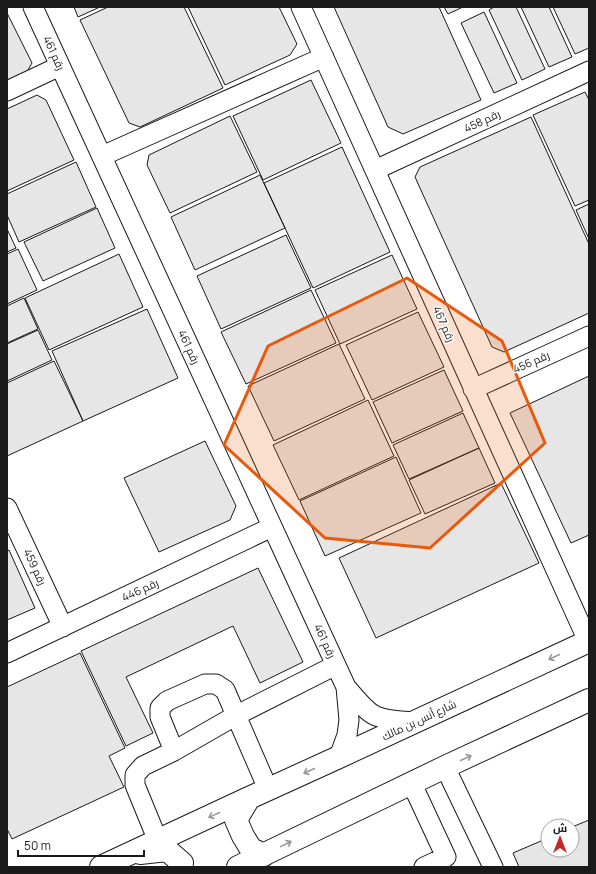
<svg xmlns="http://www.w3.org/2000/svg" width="596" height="874" viewBox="0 0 596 874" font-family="Manrope,Cairo,sans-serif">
	<rect width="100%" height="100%" fill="#fff"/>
	<!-- building -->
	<path fill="#e6e6e6" stroke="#1a1a1a" d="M74,7h26l-22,10z
		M108,7h76l39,81 -83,39 -11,-4 -49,-103z
		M188,7h91l18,37 -7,11 -65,30z
		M334,7h105l42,93 -78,34 -15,-7z
		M444,7h19l-15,7z
		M494,7h22l29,62 -23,11 -33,-70z
		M521,7h28l23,50 -23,10z
		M553,7h36v41l-14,6z
		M484,12l33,71 -23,10 -33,-70z
		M7,13l25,50 -7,12 -18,9z
		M311,80l30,63 -78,37 -30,-64z
		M585,92l4,8v100l-14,6 -42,-91z
		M37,95l9,5 28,60 -67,31v-82z
		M230,116l27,56 -87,41 -23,-48 2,-10z
		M531,117l58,127v69l-85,39 -12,-5 -77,-170 5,-10z
		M342,147l48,105 -77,36 -49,-105z
		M76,162l20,45 -77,35 -12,-27v-21z
		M260,175l25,53 -90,42 -24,-53z
		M589,204v35l-13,-29z
		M97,208l18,40 -72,33 -19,-39z
		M7,229l9,19 -9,4z
		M286,235l25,53 -90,41 -24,-53z
		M18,249l19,41 -30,14v-50z
		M119,254l24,53 -94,43 -24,-52z
		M392,255l25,54 -77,35 -25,-54z
		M311,290l25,53 -90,41 -25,-52z
		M24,298l14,31 -31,14v-37z
		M147,309l31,69 -95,43 -31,-70z
		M418,312l26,55 -72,33 -26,-55z
		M38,330l14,30 -45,21v-37z
		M339,344l26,55 -91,42 -26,-55z
		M54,361l29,60 -76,35v-73z
		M444,370l19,41 -71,32 -19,-41z
		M589,376v159l-18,8 -61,-130z
		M368,400l26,56 -95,44 -26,-55z
		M463,413l16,35 -70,31 -16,-34z
		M205,441l31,65 -6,14 -71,32 -35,-74z
		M479,448l16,35 -70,31 -16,-34z
		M396,457l25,56 -96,43 -25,-55z
		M501,483l38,80 -163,75 -37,-80z
		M9,550l26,58 -28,12v-69z
		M258,568l45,94 -43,21 -27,-57 -107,51 27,56 -27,13 -45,-95z
		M80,653l45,95 -16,8 15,31 -112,52 -5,-10v-142z
		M589,820v47h-70l-6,-14 35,-15v12h24v-23z"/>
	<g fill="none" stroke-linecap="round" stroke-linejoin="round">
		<defs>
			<path id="minor" d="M33,7l313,680c7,8 20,25 30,29 12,5 25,5 38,6
				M301,7l287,634
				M7,91l53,-25
				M102,156l222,-99
				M375,170l214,-99
				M473,389l116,-53
				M7,508l56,119
				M7,653l265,-126
				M174,751l-14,-34v-9l7,-7 38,-17h11l9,6 43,99
				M339,757l8,-22 2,-15 -3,-33
				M445,767l48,100
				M412,784l34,73 -22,10
				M158,841l-23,-56v-10l8,-9 31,-15 61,-35 101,-51"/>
			<path id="major" d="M140,853l27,-3 15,13 -1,4
				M264,855l-13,-6 -8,-13 -7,-16 13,-22 90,-41 250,-116
				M101,867l148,-69
				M238,867l207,-100 144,-67"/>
		</defs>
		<!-- minor casing -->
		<use href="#minor" stroke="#1a1a1a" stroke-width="21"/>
		<!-- major casing -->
		<use href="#major" stroke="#1a1a1a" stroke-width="24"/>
		<!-- minor -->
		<use href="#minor" stroke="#fff" stroke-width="19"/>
		<!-- major -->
		<use href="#major" stroke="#fff" stroke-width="22"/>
	</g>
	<!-- one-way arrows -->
	<defs><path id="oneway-shaft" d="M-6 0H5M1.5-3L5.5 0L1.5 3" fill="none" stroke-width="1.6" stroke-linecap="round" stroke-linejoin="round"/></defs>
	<g stroke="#989898">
		<use href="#oneway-shaft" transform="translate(554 657) rotate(155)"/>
		<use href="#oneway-shaft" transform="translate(466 758) rotate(-25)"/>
		<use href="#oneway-shaft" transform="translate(309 771) rotate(156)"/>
		<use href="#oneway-shaft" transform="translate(214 815) rotate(155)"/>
		<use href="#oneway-shaft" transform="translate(286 844) rotate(-26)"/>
	</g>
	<!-- marked area -->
	<path fill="#e8590c" fill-opacity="0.2" stroke="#e8590c" stroke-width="3" stroke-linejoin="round" d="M407,278l95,63 43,102 -115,105 -105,-10 -101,-93 44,-99z"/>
	<g text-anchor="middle" stroke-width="3" stroke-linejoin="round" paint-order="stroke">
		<!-- street labels -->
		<g font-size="11" fill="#1a1a1a" stroke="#fff">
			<text transform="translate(54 53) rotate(65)" y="4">رقم 461</text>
			<text transform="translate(482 121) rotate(-25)" y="4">رقم 458</text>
			<text transform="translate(444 324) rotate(66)" y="4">رقم 467</text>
			<text transform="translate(189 347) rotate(65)" y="4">رقم 461</text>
			<text transform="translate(531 362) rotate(-24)" y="4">رقم 456</text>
			<text transform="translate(35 567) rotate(65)" y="4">رقم 459</text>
			<text transform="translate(140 590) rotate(-25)" y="4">رقم 446</text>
			<text transform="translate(325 641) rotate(65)" y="4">رقم 461</text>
			<text transform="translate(419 720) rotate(-25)" y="4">شارع أنس بن مالك</text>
		</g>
	</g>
	<!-- border -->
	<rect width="596" height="874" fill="none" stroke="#1a1a1a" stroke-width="16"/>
	<!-- north arrow -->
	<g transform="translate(560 838)"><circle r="19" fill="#ffffff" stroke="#a3a3a3"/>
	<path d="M0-3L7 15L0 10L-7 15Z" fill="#c62828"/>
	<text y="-6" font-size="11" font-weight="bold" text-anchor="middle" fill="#1a1a1a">ش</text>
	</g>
	<!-- scale -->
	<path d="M18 850v6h126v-6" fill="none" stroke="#1a1a1a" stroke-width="2"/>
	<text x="24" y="850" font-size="12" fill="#1a1a1a" stroke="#ffffff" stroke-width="3" paint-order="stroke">50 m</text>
</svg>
